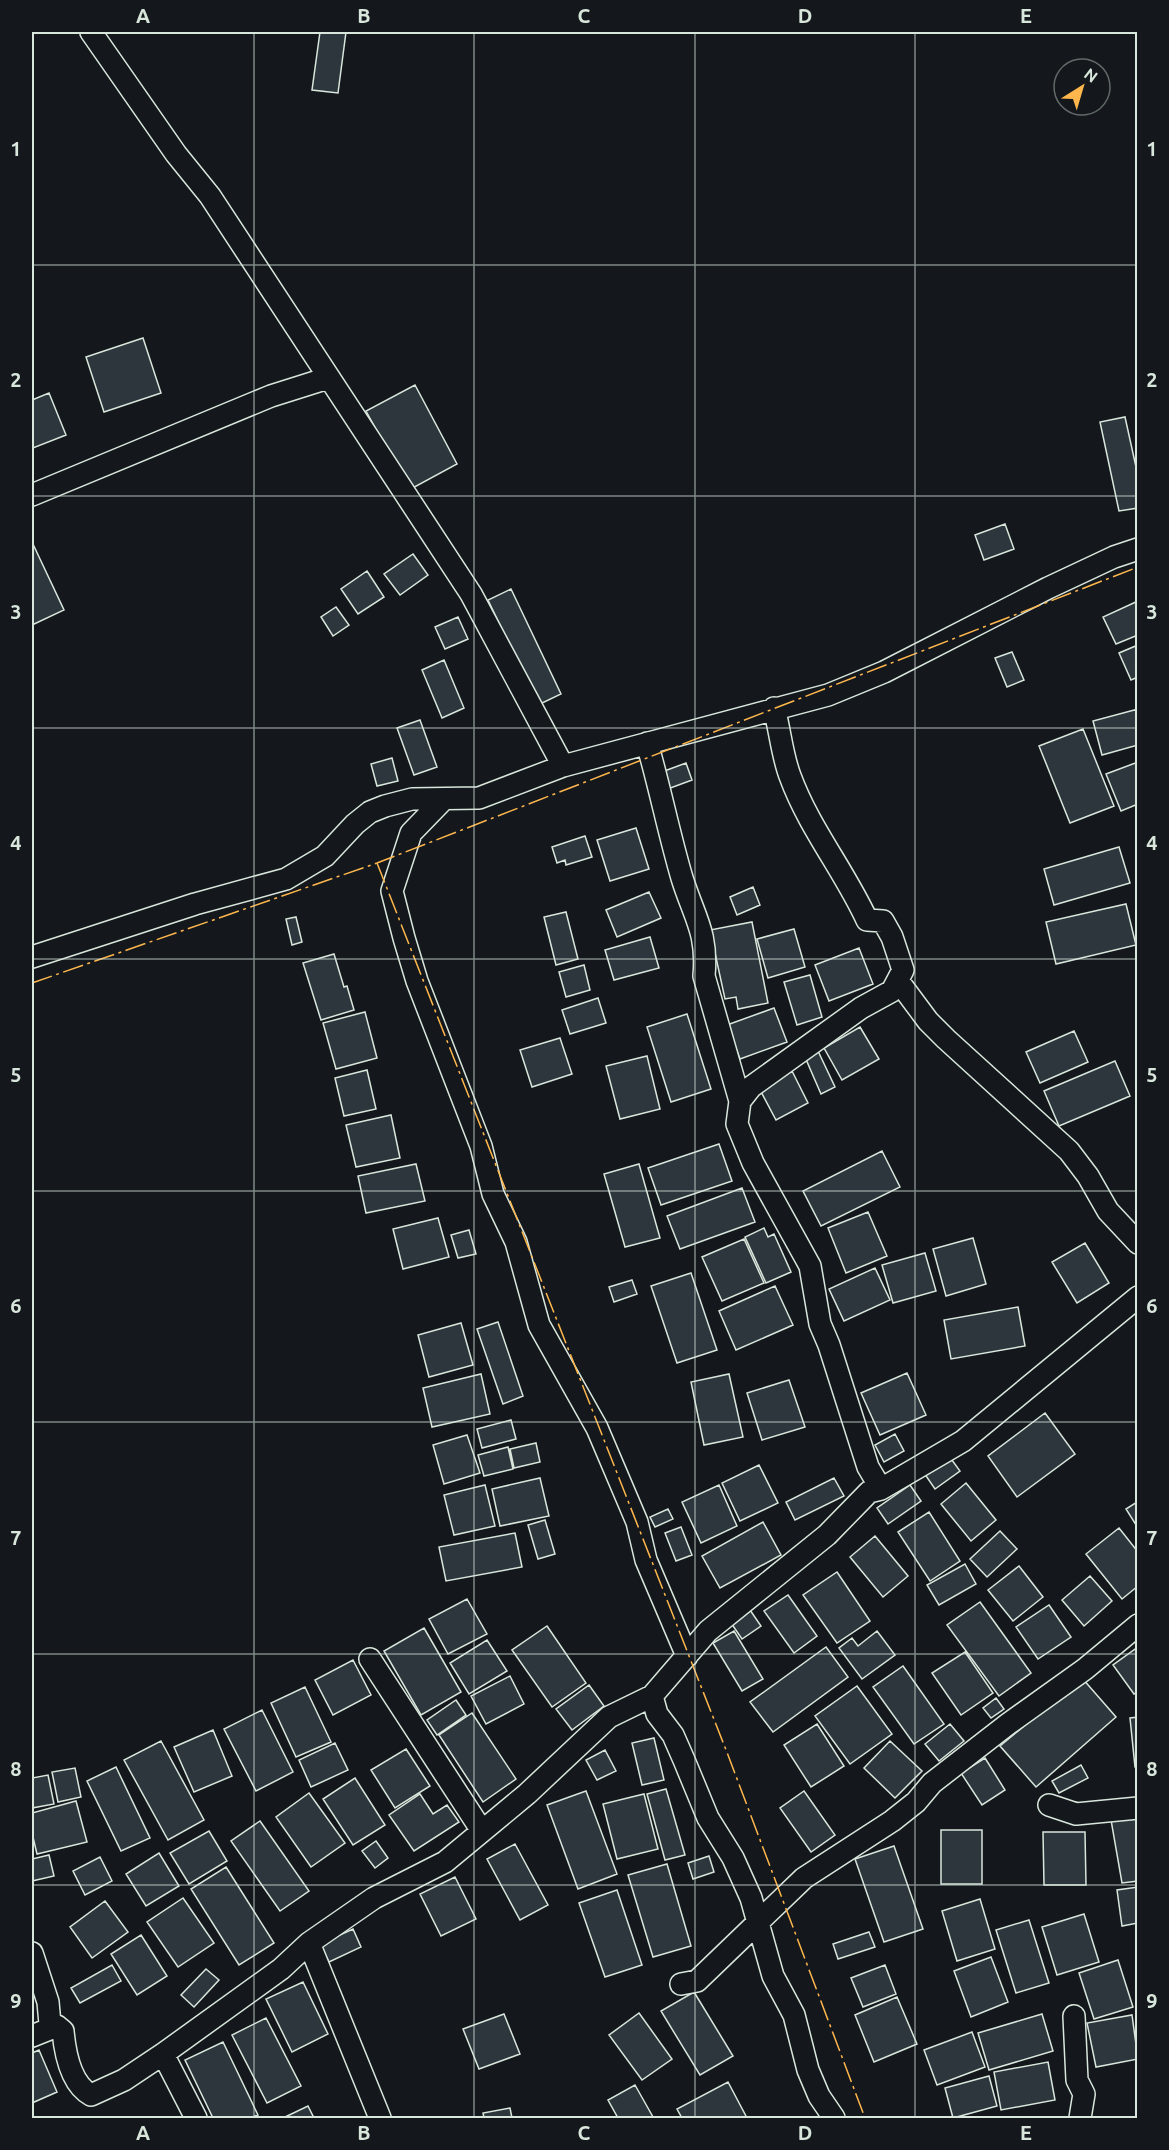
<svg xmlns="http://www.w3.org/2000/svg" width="1169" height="2150" viewBox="0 0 1169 2150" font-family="Ubuntu,sans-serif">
	<rect width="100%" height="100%" fill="#14181c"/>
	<!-- building -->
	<path fill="#2c363c" stroke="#d8e6dc" stroke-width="1.5" d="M320,32h26l-8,61 -26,-3z
		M143,338l18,55 -57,19 -18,-55z
		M415,385l42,79 -48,26 -43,-79z
		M49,393l17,42 -33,13 -1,-48z
		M1125,417l13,59v32l-19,3 -19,-89z
		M1005,524l9,25 -30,11 -9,-25z
		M32,542l32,68 -32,15z
		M413,554l15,21 -28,20 -16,-21z
		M367,571l17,26 -26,17 -17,-25z
		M511,589l50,105 -23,11 -50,-105z
		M1138,601v34l-22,9 -13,-27z
		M336,607l13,18 -16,11 -12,-19z
		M458,617l10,22 -23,10 -10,-22z
		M1138,645v32l-7,3 -12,-27z
		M1012,652l12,28 -17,7 -12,-29z
		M444,660l20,48 -22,10 -20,-48z
		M1138,709v36l-36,10 -9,-34z
		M420,720l17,47 -23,8 -17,-47z
		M1083,729l31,77 -44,17 -31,-77z
		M392,758l6,23 -21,5 -6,-22z
		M1138,762v42l-17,7 -15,-37z
		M686,763l6,17 -27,10 -6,-17z
		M636,828l13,41 -39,12 -13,-41z
		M585,836l7,21 -26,8 -1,-5 -8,3 -5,-16z
		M1119,847l11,36 -76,22 -10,-36z
		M753,887l7,18 -23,10 -7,-18z
		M649,892l12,26 -44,19 -11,-27z
		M1126,904l10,41 -80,19 -10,-42z
		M566,912l12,47 -22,6 -12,-48z
		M296,917l6,25 -10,3 -6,-26z
		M752,922l16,81 -30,6 -2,-12 -11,2 -15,-69z
		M794,929l11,38 -37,11 -11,-39z
		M650,937l9,31 -45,12 -9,-30z
		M859,948l14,36 -44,17 -14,-36z
		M334,954l10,33 3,-1 7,24 -33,10 -18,-57z
		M584,965l6,25 -24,7 -7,-25z
		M810,975l12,42 -25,8 -13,-43z
		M598,998l8,25 -36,11 -8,-24z
		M774,1008l13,34 -47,17 -13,-34z
		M365,1012l12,46 -41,11 -13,-46z
		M687,1014l24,75 -40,13 -24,-75z
		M860,1027l19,32 -37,21 -18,-32z
		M1074,1031l14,31 -48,21 -14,-31z
		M560,1038l12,36 -40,13 -12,-37z
		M818,1051l17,36 -14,7 -16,-37z
		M647,1056l13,53 -40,10 -14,-53z
		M1115,1061l15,35 -71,30 -15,-35z
		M367,1070l9,39 -32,7 -9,-38z
		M792,1071l16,32 -32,17 -17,-32z
		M391,1115l9,43 -44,9 -10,-42z
		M719,1144l13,37 -71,24 -13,-37z
		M882,1151l18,36 -79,39 -18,-35z
		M416,1164l9,37 -59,12 -8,-37z
		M639,1164l21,74 -35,9 -21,-73z
		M742,1188l13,34 -75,27 -13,-33z
		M868,1212l19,44 -41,17 -18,-45z
		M438,1218l11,39 -46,12 -10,-40z
		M764,1228l4,9 6,-3 17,38 -25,11 -21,-46z
		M469,1230l7,24 -18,4 -7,-23z
		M973,1238l13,46 -40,12 -13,-47z
		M744,1239l20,44 -42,18 -20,-44z
		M1085,1243l24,40 -32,20 -25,-41z
		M925,1253l11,38 -43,12 -11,-38z
		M875,1268l15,32 -46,21 -15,-32z
		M691,1273l26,77 -40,13 -26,-77z
		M632,1280l5,14 -23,8 -5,-15z
		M775,1286l18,39 -57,25 -17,-39z
		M1018,1307l7,39 -74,13 -7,-39z
		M498,1322l25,74 -20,8 -26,-75z
		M461,1323l12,42 -44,12 -11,-42z
		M907,1373l19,42 -46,20 -19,-42z
		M481,1374l9,40 -58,13 -9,-39z
		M729,1374l14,63 -39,8 -13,-63z
		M789,1380l16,47 -43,13 -15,-47z
		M1045,1413l30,41 -58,43 -29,-41z
		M511,1420l5,19 -34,9 -5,-19z
		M895,1434l9,17 -20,11 -9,-17z
		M467,1435l13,38 -36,11 -11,-39z
		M536,1443l4,19 -26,6 -4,-19z
		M508,1447l5,22 -29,7 -6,-21z
		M949,1456l11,15 -25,18 -11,-16z
		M759,1465l19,38 -38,18 -18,-38z
		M540,1478l9,38 -49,10 -8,-37z
		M834,1478l10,18 -49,24 -9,-18z
		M966,1483l30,37 -25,21 -30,-37z
		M485,1485l10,41 -41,9 -10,-40z
		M719,1485l18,41 -36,17 -19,-41z
		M910,1485l11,16 -33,23 -11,-16z
		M1137,1502h1v26l-12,-19z
		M668,1509l5,10 -18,8 -5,-10z
		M929,1512l31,49 -30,20 -32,-49z
		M545,1520l10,34 -17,5 -10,-34z
		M763,1522l18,33 -61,33 -18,-32z
		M681,1527l11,28 -16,6 -11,-28z
		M1119,1528l19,24v34l-16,13 -36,-45z
		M1000,1531l17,18 -30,28 -17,-18z
		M515,1533l7,34 -76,14 -7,-34z
		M875,1536l33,40 -25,21 -33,-40z
		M965,1564l11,20 -37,21 -12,-20z
		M1019,1566l24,31 -30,24 -25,-31z
		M837,1572l33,49 -33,22 -34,-48z
		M1090,1576l22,25 -28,25 -22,-26z
		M788,1595l29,41 -23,17 -30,-42z
		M467,1599l20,35 -39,20 -19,-35z
		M980,1602l51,71 -32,23 -52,-71z
		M1049,1605l22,32 -33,22 -22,-32z
		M750,1610l11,16 -19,13 -11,-16z
		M547,1626l39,57 -34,24 -40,-57z
		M424,1628l37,64 -40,23 -37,-64z
		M734,1631l29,48 -21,12 -29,-48z
		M877,1631l18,24 -33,24 -23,-31 13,-10 6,8z
		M487,1640l20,31 -38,23 -19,-31z
		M826,1647l22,30 -75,55 -23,-30z
		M1138,1647v45l-4,2 -21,-29z
		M965,1652l28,41 -32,22 -29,-42z
		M353,1660l18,35 -38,20 -18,-35z
		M903,1666l41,58 -30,20 -41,-57z
		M510,1676l14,28 -38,20 -15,-28z
		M1082,1678l34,39 -80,70 -36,-41z
		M589,1685l15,21 -32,24 -16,-21z
		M857,1686l35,48 -42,30 -35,-48z
		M305,1687l26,55 -35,15 -25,-54z
		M996,1698l8,11 -13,9 -8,-10z
		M456,1700l10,15 -29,20 -10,-15z
		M262,1710l31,62 -37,19 -32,-62z
		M472,1713l44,66 -33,23 -44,-67z
		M1138,1717v50h-3l-5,-49z
		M817,1724l27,42 -33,21 -27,-42z
		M950,1724l14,17 -25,20 -14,-17z
		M213,1730l19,46 -38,16 -20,-45z
		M654,1738l10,42 -22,5 -10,-42z
		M161,1741l43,79 -36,20 -44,-80z
		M890,1741l32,30 -27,27 -31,-30z
		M335,1743l13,27 -37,17 -12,-27z
		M406,1749l24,37 -35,22 -24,-38z
		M605,1750l11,21 -19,9 -11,-20z
		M985,1758l20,32 -23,15 -21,-32z
		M1081,1765l7,13 -29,15 -7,-12z
		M116,1767l34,71 -29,13 -34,-70z
		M75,1768l6,29 -23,5 -6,-30z
		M48,1775l6,29 -22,4v-30z
		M355,1778l30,47 -32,20 -30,-46z
		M666,1789l19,66 -20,5 -18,-66z
		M586,1791l31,83 -39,15 -31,-84z
		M804,1791l31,44 -24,17 -31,-44z
		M309,1793l36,50 -34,24 -35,-50z
		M420,1794l13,20 14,-9 12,17 -45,29 -25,-36z
		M644,1794l14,55 -41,10 -14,-55z
		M76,1801l11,41 -50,12 -5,-21v-20z
		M1138,1816v65l-16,2 -11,-63z
		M260,1821l49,70 -29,20 -49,-70z
		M941,1830h41v54h-41z
		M209,1831l18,30 -38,23 -19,-31z
		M1043,1832h42l1,53h-42z
		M376,1841l12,17 -13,10 -13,-17z
		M515,1844l33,61 -28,15 -33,-61z
		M894,1846l29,83 -39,13 -29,-83z
		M159,1853l20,33 -33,20 -20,-32z
		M49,1855l5,21 -22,5v-22z
		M709,1856l5,16 -21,7 -5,-16z
		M100,1857l12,24 -27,14 -12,-24z
		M667,1864l24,82 -38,11 -25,-82z
		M226,1867l48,76 -35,22 -48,-76z
		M455,1877l21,42 -35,17 -21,-42z
		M1138,1887v36l-16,3 -5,-36z
		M617,1890l25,75 -37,12 -26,-74z
		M183,1898l31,45 -36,24 -31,-45z
		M980,1899l15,50 -38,12 -15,-50z
		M105,1901l23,31 -36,26 -22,-31z
		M1084,1914l15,48 -42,13 -15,-48z
		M1029,1920l20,63 -33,10 -20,-63z
		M353,1929l8,18 -32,15 -9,-18z
		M869,1932l6,15 -37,12 -5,-15z
		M141,1935l26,41 -30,19 -26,-41z
		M991,1957l17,45 -37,15 -17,-46z
		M1118,1960l15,47 -39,12 -15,-46z
		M112,1965l9,16 -41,22 -9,-15z
		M885,1965l11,29 -33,13 -12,-29z
		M206,1969l13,11 -25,27 -13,-12z
		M303,1982l25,52 -36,18 -26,-53z
		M694,1992l39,64 -33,19 -39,-64z
		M897,1997l20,47 -43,18 -19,-47z
		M639,2013l33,46 -30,21 -33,-45z
		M504,2014l16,40 -41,15 -16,-40z
		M1042,2014l11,37 -64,19 -11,-37z
		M1132,2015l6,44 -42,8 -9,-44z
		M266,2018l35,68 -34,17 -35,-68z
		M972,2032l13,35 -48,18 -13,-35z
		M223,2042l35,73 -9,3h-36l-28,-58z
		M39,2050l18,42 -25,11v-50z
		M1048,2062l7,38 -54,10 -7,-38z
		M989,2076l8,30 -44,12 -8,-30z
		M728,2082l19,36h-65l-5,-9z
		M635,2085l18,32 -35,1 -10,-18z
		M308,2106l6,12h-31z
		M510,2108l2,10h-28l-1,-5z"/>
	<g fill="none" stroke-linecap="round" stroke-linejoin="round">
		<defs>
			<path id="minor" d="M91,32l85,122 34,42 261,398 92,172
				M32,495l239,-99 57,-18
				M774,708c6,22 8,47 16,68 19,52 54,94 77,144l16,1 9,16 11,33 -11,21 -31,17 -110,79 -11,14 -3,23 16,39 57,103 10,58 9,21 39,122 13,22 -12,3 -42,43 -119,96 -56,65 5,18 16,21 11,25 24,58 25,40 18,40 22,78 21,39 14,55 11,26 15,22
				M647,743c13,45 22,91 35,135 12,39 26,54 22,98l36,125
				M444,799l-33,34 -19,58 12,47 13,43 64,165 12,48 23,48 23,83 58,103 40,94 9,38 41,96
				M32,957l163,-53 91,-25 39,-23 30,-32 15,-12 15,-6 27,-7 67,-1 84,-32 265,-71 56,-23 164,-84 66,-31 24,-8
				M899,982l29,39 18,18 123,112 19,25 20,35 30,32
				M881,1489l82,-48 175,-144
				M370,1659l112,172
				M1049,1805l27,9 62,-6
				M309,1943l71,175
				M32,1953l16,49 2,22 7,2
				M681,1984l16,-3 107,-103 88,-57 24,-19 16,-19 76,-59 77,-55 53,-44
				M1074,2016l3,64 7,14 -4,24
				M32,2036l25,-10 6,5c2,22 8,53 28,64l33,-15 39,-26 118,-85 28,-26 65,-45 71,-36 82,-68 82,-77 43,-21
				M163,2054l33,64"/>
		</defs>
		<!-- minor casing -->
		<use href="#minor" stroke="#d8e6dc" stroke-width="24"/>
		<!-- minor -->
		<use href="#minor" stroke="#14181c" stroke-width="21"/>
		<!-- power -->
		<path stroke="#ffb74d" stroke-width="1.5" stroke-dasharray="21 4.5 3 4.5" stroke-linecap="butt" d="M377,863l351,892 137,363
			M32,983l345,-120 761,-296"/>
	</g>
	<!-- grid -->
	<path fill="none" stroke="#d8e6dc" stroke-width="1.5" stroke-opacity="0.55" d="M254,32v2086M474,32v2086M695,32v2086M915,32v2086M32,265h1106M32,496h1106M32,728h1106M32,959h1106M32,1191h1106M32,1422h1106M32,1654h1106M32,1885h1106"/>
	<!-- border -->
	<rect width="1169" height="2150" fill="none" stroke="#14181c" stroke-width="66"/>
	<!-- north arrow -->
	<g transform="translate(1082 87) rotate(37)"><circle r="28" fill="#14181c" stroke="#626a69" stroke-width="1.5"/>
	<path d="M0-4.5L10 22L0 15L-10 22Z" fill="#ffb74d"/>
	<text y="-9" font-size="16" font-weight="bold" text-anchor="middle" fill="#d8e6dc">N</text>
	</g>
	<rect x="33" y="33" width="1103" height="2084" fill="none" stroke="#d8e6dc" stroke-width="2"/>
	<g font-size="20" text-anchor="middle" font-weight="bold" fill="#d8e6dc">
		<text x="143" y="23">A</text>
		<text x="364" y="23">B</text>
		<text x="584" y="23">C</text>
		<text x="805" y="23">D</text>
		<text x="1026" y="23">E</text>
		<text x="16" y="156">1</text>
		<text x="1152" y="156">1</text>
		<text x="16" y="387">2</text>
		<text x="1152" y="387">2</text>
		<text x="16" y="619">3</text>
		<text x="1152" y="619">3</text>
		<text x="16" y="850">4</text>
		<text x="1152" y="850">4</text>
		<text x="16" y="1082">5</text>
		<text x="1152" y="1082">5</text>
		<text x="16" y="1313">6</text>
		<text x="1152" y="1313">6</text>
		<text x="16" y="1545">7</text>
		<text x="1152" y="1545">7</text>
		<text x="16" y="1776">8</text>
		<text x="1152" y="1776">8</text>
		<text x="16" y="2008">9</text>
		<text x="1152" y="2008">9</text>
		<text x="143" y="2140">A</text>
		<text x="364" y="2140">B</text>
		<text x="584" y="2140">C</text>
		<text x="805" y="2140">D</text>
		<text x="1026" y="2140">E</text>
	</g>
</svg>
